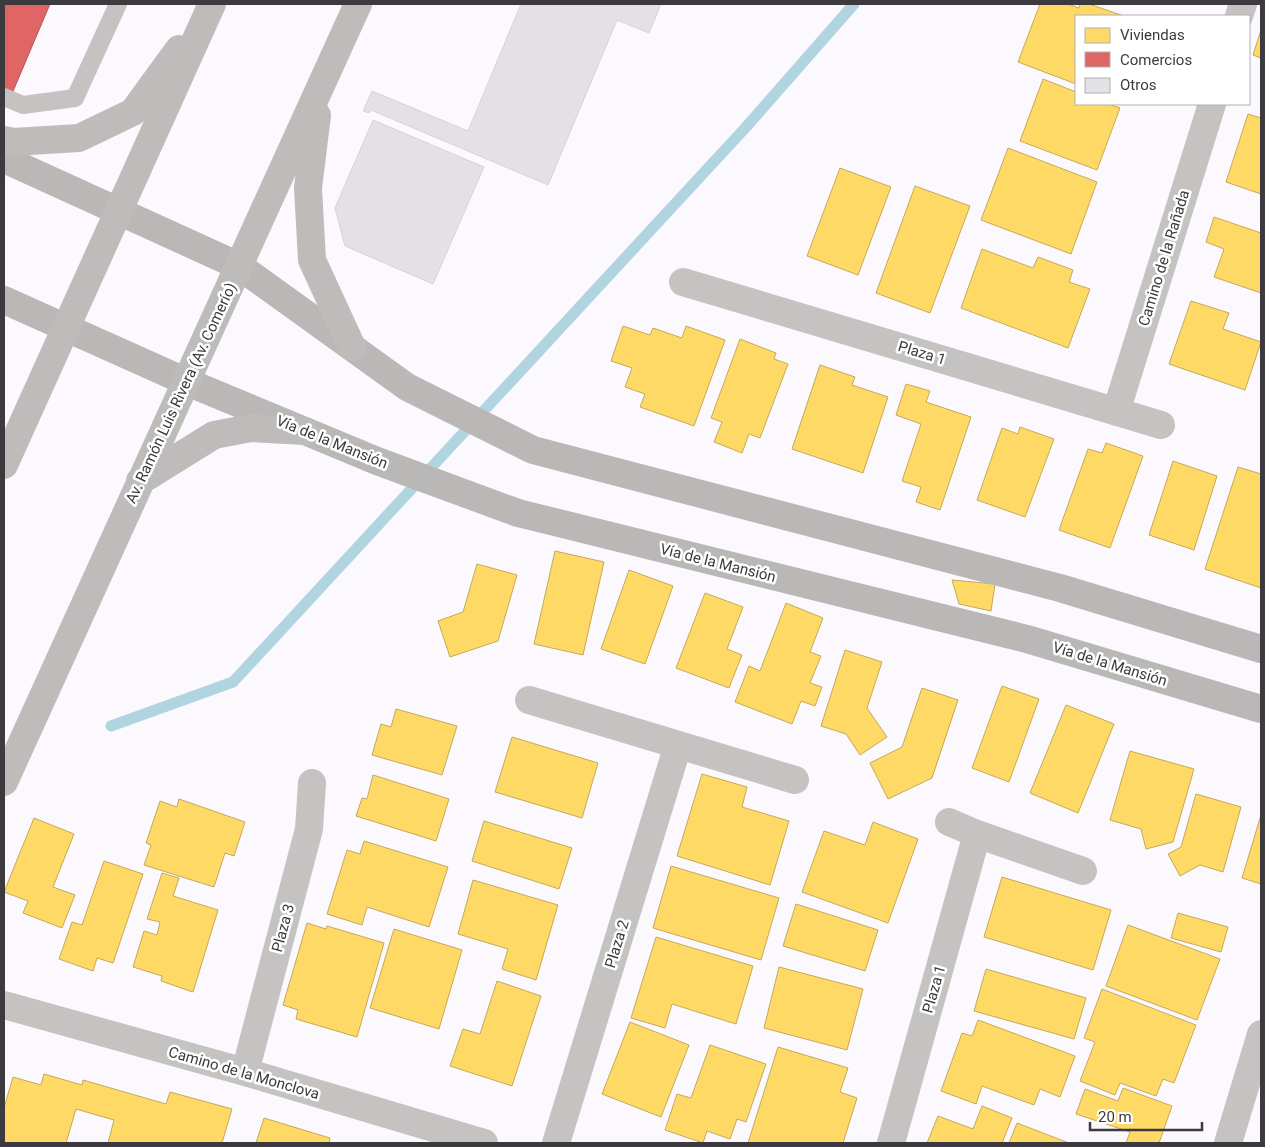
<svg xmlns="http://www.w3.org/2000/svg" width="1265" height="1147" viewBox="0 0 1265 1147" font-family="Roboto,sans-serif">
	<rect width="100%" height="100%" fill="#fbf9fd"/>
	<!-- homes -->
	<path fill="#ffd966" stroke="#c5a95a" d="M1040,4h28l11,4 1,-4h9l35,12h-48v68l-58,-22z
		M1261,30v28l-8,-3z
		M1043,79l33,13v12h32l12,4 -23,62 -77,-29z
		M1248,114l13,4v76l-35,-12z
		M1008,148l89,34 -26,72 -90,-34z
		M840,168l51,19 -33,88 -51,-19z
		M915,186l55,20 -40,107 -54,-20z
		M1214,217l47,16v60l-47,-16 10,-28 -18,-7z
		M982,249l51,19 5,-11 35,13 -4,12 21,7 -22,59 -107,-40z
		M1191,301l38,12 -6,16 38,13 -16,48 -76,-26z
		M623,326l27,9 3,-7 29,10 4,-12 39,14 -31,86 -54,-19 5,-13 -20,-7 7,-19 -21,-7z
		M740,339l36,14 -2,6 14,5 -28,74 -11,-4 -7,19 -28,-11 8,-20 -11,-4z
		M820,365l35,12 -3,8 36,12 -25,76 -71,-24z
		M906,384l24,7 -4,11 45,15 -31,93 -24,-8 5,-15 -19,-6 19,-57 -25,-9z
		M1020,427l34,12 -29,78 -48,-17 25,-72 16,6z
		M1106,443l37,13 -33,92 -51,-18 29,-81 14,4z
		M1173,461l44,15 -23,74 -45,-15z
		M1238,467l23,7v114l-56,-19z
		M555,551l49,11 -21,93 -49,-11z
		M477,564l40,11 -19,66 -48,16 -12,-36 25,-9z
		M629,570l44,16 -28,78 -44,-15z
		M952,580l43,4 -4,27 -32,-7z
		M705,593l38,14 -16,42 15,6 -13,33 -53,-20z
		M786,603l37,15 -13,34 11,4 -11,27 12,4 -7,19 -14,-5 -9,23 -57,-22 14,-36 11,5z
		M845,650l37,12 -15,46 20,29 -27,18 -14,-21 -25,-8z
		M1002,686l37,13 -30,83 -37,-14z
		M922,688l36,12 -26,78 -44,21 -18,-36 32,-16z
		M1066,705l48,19 -36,89 -48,-20z
		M396,709l61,17 -15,49 -70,-20 9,-31 10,3z
		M512,737l86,26 -16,55 -87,-26z
		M1130,751l64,18 -21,73 -27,7 -5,-20 -31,-9z
		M702,774l45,13 -5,20 47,14 -19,64 -93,-29z
		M373,775l76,24 -13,42 -80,-25 6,-18 5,1z
		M1196,794l45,13 -18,65 -23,-7 -20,11 -12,-22 13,-7z
		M179,799l66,23 -11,34 -9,-3 -11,34 -70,-22 7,-20 -5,-2 14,-42 17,6z
		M1261,815v69l-19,-6z
		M34,818l40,16 -21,53 22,8 -13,33 -39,-15 5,-12 -24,-9z
		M484,821l88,27 -13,41 -87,-28z
		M873,822l45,17 -30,84 -86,-31 22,-61 41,14z
		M364,841l84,26 -19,60 -62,-20 -5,18 -35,-11 20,-64 13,4z
		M104,861l39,13 -30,89 -16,-5 -4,13 -34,-12 13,-37 10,3z
		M671,866l108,32 -18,62 -108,-32z
		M162,873l17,5 -6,18 45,14 -25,82 -32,-11 1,-5 -29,-9 11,-36 13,4 3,-13 -13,-3z
		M1002,877l109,33 -18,60 -109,-33z
		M473,880l85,25 -22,75 -34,-11 6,-20 -50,-15z
		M796,904l82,26 -13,41 -82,-25z
		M1178,913l50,14 -7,25 -50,-14z
		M307,923l19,6 1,-3 57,17 -27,94 -61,-18 2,-9 -15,-5z
		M1128,925l92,34 -23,61 -91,-34z
		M394,929l68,21 -23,79 -69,-21z
		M656,937l97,29 -17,58 -64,-20 -7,24 -34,-10z
		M779,967l84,22 -16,61 -83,-22z
		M986,969l100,29 -12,41 -100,-28z
		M497,981l44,15 -29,90 -62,-20 13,-37 17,5z
		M1102,989l94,36 -22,58 -11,-4 -7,17 -36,-13 -5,12 -35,-14 15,-39 -11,-4z
		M978,1020l97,36 -15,41 -20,-8 -6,16 -52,-19 -6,18 -35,-13 21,-58 10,3z
		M630,1022l59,23 -28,72 -59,-23z
		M710,1045l56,19 -20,58 -9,-3 -7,20 -23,-8 -4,12 -38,-13 12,-36 14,4z
		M778,1047l70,21 -8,24 17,6 -14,45h-95z
		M44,1074l38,11 1,-5 83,24 4,-12 62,17 -10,34h-114l6,-23 -38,-11 -10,34h-62v-35l9,-31 28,8z
		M1123,1088l49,18 -13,37h-33l4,-11 -54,-18 9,-25 33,12z
		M982,1106l30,12 -10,25h-75l11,-27 35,13z
		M264,1118l66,20 -1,5h-73z
		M1017,1123l52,20h-60z"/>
	<!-- shops -->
	<path fill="#e06666" stroke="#af595a" d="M4,4h46l-39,92 -7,-3z"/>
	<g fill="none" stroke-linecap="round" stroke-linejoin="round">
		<!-- stream -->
		<path stroke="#b0d5e0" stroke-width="11" d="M111,726l122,-44 514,-556 107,-122"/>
	</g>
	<!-- building -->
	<path fill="#e3e1e5" stroke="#d6d3d8" d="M521,4h140l-12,29 -32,-13 -69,165 -177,-75 -2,3 -6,-2 9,-20 96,40z
		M373,120l111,47 -51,117 -88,-38 -10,-38z"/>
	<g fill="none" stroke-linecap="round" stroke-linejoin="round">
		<!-- lane -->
		<path stroke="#c5c3c2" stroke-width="18" d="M4,97l19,8 52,-7 43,-94"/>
		<!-- street -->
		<path stroke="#c5c3c2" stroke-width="28" d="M1239,16l4,-12
			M683,282l478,143
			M1116,412l96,-308
			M529,700l266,80
			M949,822l28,12 106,37
			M4,1005l241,67 239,71
			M245,1072l64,-243 3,-46
			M556,1143l122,-398
			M891,1143l86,-309
			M1228,1143l33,-109"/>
		<!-- secondary -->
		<path stroke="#bab8b7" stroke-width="28" d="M4,159l235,107 168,121 126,63 527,138 201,61
			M4,300l183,82 190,79 141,52 509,126 234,70"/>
		<!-- primary -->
		<path stroke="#bebcbb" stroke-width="28" d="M317,115l-9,73 4,72 40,87
			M4,140l9,2 66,-4 54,-26 46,-63
			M4,465l208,-461
			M140,481l74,-46 37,-7 54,3
			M4,782l354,-778"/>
	</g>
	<g text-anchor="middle" stroke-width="5" stroke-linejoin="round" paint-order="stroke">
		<!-- street labels -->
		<g font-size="15" fill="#3d3a3f" stroke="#fff">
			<text transform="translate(1164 258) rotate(-73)" y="5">Camino de la Rañada</text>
			<text transform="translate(922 353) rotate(17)" y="5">Plaza 1</text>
			<text transform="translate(181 393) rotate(-65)" y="5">Av. Ramón Luis Rivera (Av. Comerío)</text>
			<text transform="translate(332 442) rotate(22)" y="5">Vía de la Mansión</text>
			<text transform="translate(718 563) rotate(14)" y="5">Vía de la Mansión</text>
			<text transform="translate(1110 664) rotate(17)" y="5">Vía de la Mansión</text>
			<text transform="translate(283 928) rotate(-75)" y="5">Plaza 3</text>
			<text transform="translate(617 944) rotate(-73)" y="5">Plaza 2</text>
			<text transform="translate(934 989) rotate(-74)" y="5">Plaza 1</text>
			<text transform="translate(244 1073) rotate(16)" y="5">Camino de la Monclova</text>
		</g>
	</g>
	<!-- border -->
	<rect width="1265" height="1147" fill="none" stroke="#3d3a3f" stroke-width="10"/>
	<!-- legend -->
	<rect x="1075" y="15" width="175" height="90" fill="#ffffff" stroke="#b1b0b2"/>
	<rect x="1085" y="28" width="25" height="15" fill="#ffd966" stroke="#b1b0b2"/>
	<text x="1120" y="40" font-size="15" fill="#3d3a3f">Viviendas</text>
	<rect x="1085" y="52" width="25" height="15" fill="#e06666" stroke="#b1b0b2"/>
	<text x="1120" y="65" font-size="15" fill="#3d3a3f">Comercios</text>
	<rect x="1085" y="78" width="25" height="15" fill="#e3e1e5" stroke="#b1b0b2"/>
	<text x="1120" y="90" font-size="15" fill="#3d3a3f">Otros</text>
	<!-- scale -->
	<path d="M1090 1122v8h112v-8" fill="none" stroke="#3d3a3f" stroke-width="2.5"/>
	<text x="1098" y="1122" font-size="15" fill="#3d3a3f" stroke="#ffffff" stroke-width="4" paint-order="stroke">20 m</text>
</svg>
